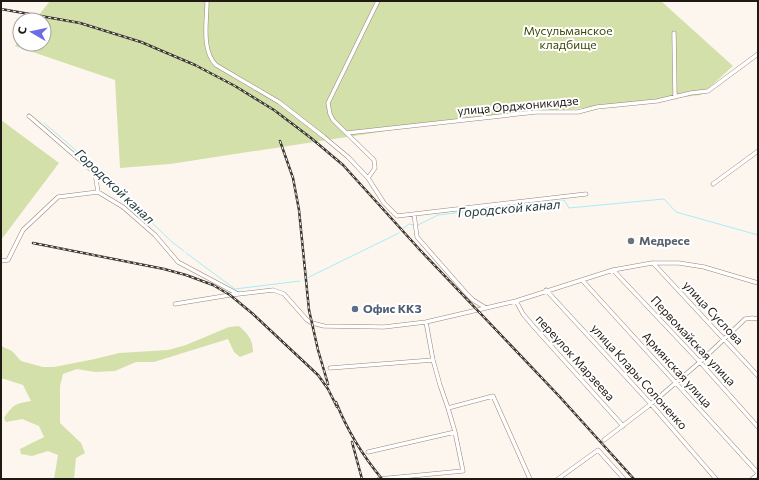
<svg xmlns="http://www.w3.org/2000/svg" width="759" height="480" viewBox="0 0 759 480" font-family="Commissioner,sans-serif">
	<rect width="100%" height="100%" fill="#fdf6ef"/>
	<!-- green -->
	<path fill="#d4e0aa" d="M50,1h611l72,65 -32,29 -289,32 -242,37 -50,4 -5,-88 -100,-34 5,-6v4h24v-24h-9z
		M1,120l58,43 -58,77z
		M239,326c9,8 14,14 14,26l-13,5 -6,-5 -6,-13 -74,23h-18l-21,9 -20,1 -18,-3 -14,5 -3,12v37l21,20 4,10 -9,5 -2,21h-20l4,-24 -10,-4 -16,5 -11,-2 -1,-5 24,-12 -5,-11 -17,-7 -16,3 -2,-4c10,-14 10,-14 27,-17l-8,-16 -22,-7v-32l11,5 9,10 22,6h11l41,-8 24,-6 49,-3 18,-5 43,-18z"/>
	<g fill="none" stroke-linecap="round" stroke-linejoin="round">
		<!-- stream -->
		<path stroke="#a7edf7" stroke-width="1" d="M44,123l41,35 87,84 12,9
			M418,225l20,-10 126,-15 5,8 95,-9 12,13 82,23
			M402,229l7,-5 5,1
			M186,253l49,36 65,-8
			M307,278l92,-45"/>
		<defs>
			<path id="minor" d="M207,1c0,20 -6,49 9,64l63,37 45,35 24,20 20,21 16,25 13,13 189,-22
				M674,33l1,64
				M29,116l66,57 3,19
				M347,133l189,-21h42l19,-5 60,-6 34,-8 17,-2 50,-37
				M368,178l7,-10 -1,-8 -41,-40 -3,-6 -2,-11 50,-102
				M713,184l45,-33
				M414,214l3,23 49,56 7,7 13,8
				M1,261l7,-1 15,-30 35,-33 40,-5 25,15 32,28 23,27 60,32
				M653,263l105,113
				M613,270l87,92 58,65
				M582,280l176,193
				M546,290l105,114 65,75
				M516,301l7,13 11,13 89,99
				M175,304l55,-9 43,-5 11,4 23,26 5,3 12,3 60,1 42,-5 90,-21 97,-31 39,-7h27l25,4 54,16
				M330,368l103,-8
				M448,408l45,-12 37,83
				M604,440l47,-36 49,-42 45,-43 7,-1 6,1
				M368,452l87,-20
				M379,479l84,-8 -8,-39 -7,-24 -8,-23 -7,-25 -7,-38
				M558,479l40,-29 26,29
				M752,479l6,-5"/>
		</defs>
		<!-- minor casing -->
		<use href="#minor" stroke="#968678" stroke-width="4.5"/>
		<!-- minor -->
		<use href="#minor" stroke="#fff" stroke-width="3.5"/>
		<defs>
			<path id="rail" d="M1,9l79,14 61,19 54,23 40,21 39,24 37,28 32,27 77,85 139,146 75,83
				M280,141l13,37 6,32 10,100 9,40 10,34
				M33,243l131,26 22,6 27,10 17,10 23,19 65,61 10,14 9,18
				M336,402c11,28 27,54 46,77
				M352,442l10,37"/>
		</defs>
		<!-- rail casing -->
		<use href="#rail" stroke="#3c3630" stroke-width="2.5"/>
		<!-- rail -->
		<use href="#rail" stroke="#fff" stroke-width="1" stroke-dasharray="3" stroke-linecap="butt"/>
	</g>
	<!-- markers -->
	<circle fill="#6b7280" stroke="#fff" stroke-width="1.5" cx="631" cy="241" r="4"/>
	<circle fill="#5c6f8a" stroke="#fff" stroke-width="1.5" cx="355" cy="309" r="4"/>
	<g text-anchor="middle" stroke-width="4" stroke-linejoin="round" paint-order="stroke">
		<!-- park labels -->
		<g font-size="12" fill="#3d4700" stroke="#fff">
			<text x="568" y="35">Мусульманское<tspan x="568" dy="14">кладбище</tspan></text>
		</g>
		<!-- street labels -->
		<g font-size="12" fill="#201a14" stroke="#fff">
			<text transform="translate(518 106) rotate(-5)" y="4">улица Орджоникидзе</text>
			<text transform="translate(713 313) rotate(47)" y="4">улица Суслова</text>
			<text transform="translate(693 341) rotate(47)" y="4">Первомайская улица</text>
			<text transform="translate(575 358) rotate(48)" y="4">переулок Марзеева</text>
			<text transform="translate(677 370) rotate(48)" y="4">Армянская улица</text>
			<text transform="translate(639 377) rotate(48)" y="4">улица Клары Солоненко</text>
		</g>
		<!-- worship labels -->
		<g font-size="12" font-weight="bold" fill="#5b616d" stroke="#fff" text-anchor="start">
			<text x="639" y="245">Медресе</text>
		</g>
		<!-- service labels -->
		<g font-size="12" font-weight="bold" fill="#4e5e75" stroke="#fff" text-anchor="start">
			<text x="363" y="313">Офис ККЗ</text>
		</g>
		<!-- water labels -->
		<g font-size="13" font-style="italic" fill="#233a3e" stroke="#fff">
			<text transform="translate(115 186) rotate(43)" y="5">Городской канал</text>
			<text transform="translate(509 208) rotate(-5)" y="5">Городской канал</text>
		</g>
	</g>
	<!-- border -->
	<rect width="759" height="480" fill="none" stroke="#201a14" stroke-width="4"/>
	<!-- north arrow -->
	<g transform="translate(32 32) rotate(279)"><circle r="19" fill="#ffffff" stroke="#a6a3a1"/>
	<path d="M0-3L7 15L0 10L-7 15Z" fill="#6d6ce5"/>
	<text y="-6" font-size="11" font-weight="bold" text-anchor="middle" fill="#201a14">С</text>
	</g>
</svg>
